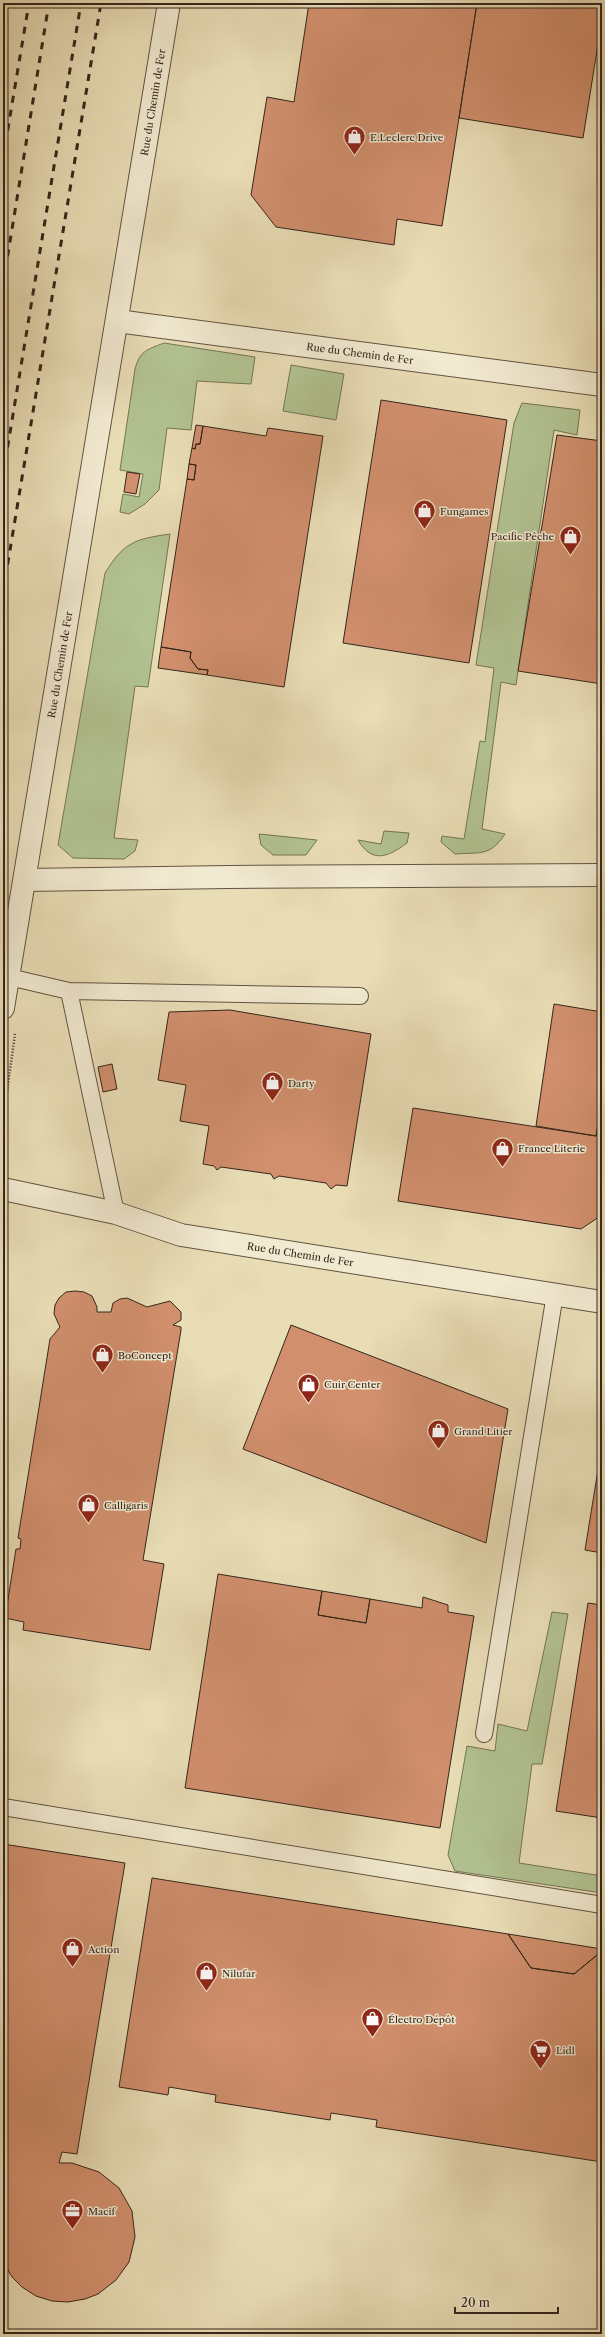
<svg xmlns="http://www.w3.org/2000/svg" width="605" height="2337" viewBox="0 0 605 2337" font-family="'Libre Caslon Text',serif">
	<rect width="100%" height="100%" fill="#e9ddb6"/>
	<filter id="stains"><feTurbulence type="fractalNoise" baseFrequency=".005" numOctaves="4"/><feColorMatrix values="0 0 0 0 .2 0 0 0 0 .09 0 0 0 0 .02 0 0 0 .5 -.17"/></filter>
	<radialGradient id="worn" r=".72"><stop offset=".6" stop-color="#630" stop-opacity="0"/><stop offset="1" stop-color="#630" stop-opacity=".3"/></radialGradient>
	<!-- green -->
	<path fill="#b2c291" stroke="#747456" d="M164,343l91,14 -4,27 -54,-3 -6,49 -24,-2 -8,62 -14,14 -16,10 -9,-2 3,-18 16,3 4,-23 -23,-4 15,-101c5,-18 11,-19 29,-26z
		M291,365l53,9 -8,46 -53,-9z
		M522,403l58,7 -3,25 -23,-5 -38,255 -15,-3 -19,147 23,5c-15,23 -25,18 -50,20l-14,-12 1,-6 22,3 16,-98 5,1 9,-74 -18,-3 38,-242z
		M170,534l-22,153 -13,-1 -21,152 24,2 -3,11 -11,8 -51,-1 -15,-13 47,-272c19,-31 30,-34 65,-39z
		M384,831l25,2 -2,10c-19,14 -35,21 -49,-3l23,4z
		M259,834l58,6 -11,15h-33l-12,-10z
		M552,1612l16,2 -26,150h-10l-13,99 83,13v17l-147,-22 -7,-16 19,-109 28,5 3,-27 29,7z"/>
	<!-- building -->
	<path fill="#d18f6d" stroke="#35251c" d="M309,3h168l-35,223 -45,-7 -3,26 -118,-18 -25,-32 16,-98 27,5z
		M477,3h125v16l-19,119 -124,-20z
		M381,400l126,20 -38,243 -126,-20z
		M196,425l7,1 -3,18h-4l-1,5 -3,-1z
		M203,426l63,10 2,-8 55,8 -39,251 -77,-12 1,-5 -10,-1 -8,-11 1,-6 -30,-5 26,-168 7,1 2,-15 -7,-1 3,-16 3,1 1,-5h4z
		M557,435l45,6v243l-84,-13z
		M189,464l7,1 -2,15 -7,-1z
		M127,472l13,2 -4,20 -12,-2z
		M161,647l30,5 -1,6 8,11 10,1 -1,5 -49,-7z
		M554,1004l48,8v90l-6,34 -60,-10z
		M230,1010l141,24 -24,152 -11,-1 -5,4 -5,-6 -47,-7 -5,3 -3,-5 -50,-7 -4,3 -3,-4 -11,-2 6,-38 -29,-5 6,-36 -28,-5 11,-68z
		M112,1064l5,25 -14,3 -5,-25z
		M602,1102v113l-21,14 -183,-28 15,-93 183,28z
		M75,1291l9,1 8,4 5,11v5h14l2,-9 7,-4 7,-1 20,9 23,-6 11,11v8l-8,5 8,2v3l-38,230 21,4 -14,86 -127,-20 1,-8 -19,-4 11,-69h4l1,-10 -3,-1 32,-199 10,-12 -6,-13 1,-9 4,-7 7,-6z
		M291,1325l217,84 -22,134 -243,-94z
		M602,1445v108l-17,-3z
		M218,1574l104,17 -4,24 48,8 4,-24 52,9 1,-11 25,8v7l26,4 -34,212 -255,-40z
		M322,1591l48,8 -4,24 -48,-8z
		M588,1603l14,2v213l-46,-7z
		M3,1844l122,19 -48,291 -15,-2 -3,11h13l27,9 20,16 13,23 3,26 -6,25 -13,18 -18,14 -13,5 -17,3 -16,-1 -16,-5 -14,-9 -10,-10 -9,-16z
		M152,1878l356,56 23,34 43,6 28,-23v211l-226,-35 1,-7 -46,-7 -1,7 -115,-18 1,-7 -47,-8 -1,8 -49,-8z
		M508,1934l94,15v2l-28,23 -43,-6z"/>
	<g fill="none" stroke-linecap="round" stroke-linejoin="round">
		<defs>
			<path id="lane" d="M9,977l60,14 47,222
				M69,991l291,5
				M484,1734l71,-440
				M3,1807l599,98"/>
			<g id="street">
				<path id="s1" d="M117,321l485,64"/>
				<path d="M25,880l203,-3 374,-2"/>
				<path id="s2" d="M3,1008l166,-1005"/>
				<path id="s3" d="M3,1189l113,24 65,22 421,67"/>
			</g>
		</defs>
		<!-- lane casing -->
		<use href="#lane" stroke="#625342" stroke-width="18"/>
		<!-- street casing -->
		<use href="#street" stroke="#625342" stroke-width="24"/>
		<!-- path -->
		<path stroke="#35251c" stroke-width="2.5" stroke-dasharray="1 2" stroke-linecap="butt" d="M3,1121l12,-87"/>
		<!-- lane -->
		<use href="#lane" stroke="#f1e9d0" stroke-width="16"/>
		<!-- street -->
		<use href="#street" stroke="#f1e9d0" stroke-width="22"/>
		<!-- rail -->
		<path stroke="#35251c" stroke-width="3" stroke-dasharray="7 7" stroke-linecap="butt" d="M3,158l26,-155
			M3,284l46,-281
			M3,475l78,-472
			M3,592l98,-589"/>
	</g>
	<!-- icons -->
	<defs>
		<symbol id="shop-pin" viewBox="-11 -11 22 30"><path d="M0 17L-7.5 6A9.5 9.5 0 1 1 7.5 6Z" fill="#8f2418" stroke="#f1e9d0"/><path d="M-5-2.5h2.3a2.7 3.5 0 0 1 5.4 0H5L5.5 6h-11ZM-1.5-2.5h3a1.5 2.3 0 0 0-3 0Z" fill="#fff"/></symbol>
		<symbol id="supermarket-pin" viewBox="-11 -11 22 30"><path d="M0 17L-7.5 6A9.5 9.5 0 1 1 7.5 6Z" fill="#8f2418" stroke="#f1e9d0"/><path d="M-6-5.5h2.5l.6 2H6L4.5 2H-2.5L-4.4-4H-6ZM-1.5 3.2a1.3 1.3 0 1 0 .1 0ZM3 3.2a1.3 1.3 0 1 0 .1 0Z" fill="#fff"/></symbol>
		<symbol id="office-pin" viewBox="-11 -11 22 30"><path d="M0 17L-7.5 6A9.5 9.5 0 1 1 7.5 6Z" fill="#8f2418" stroke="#f1e9d0"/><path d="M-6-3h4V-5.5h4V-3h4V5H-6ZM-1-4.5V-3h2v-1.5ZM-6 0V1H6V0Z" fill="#fff"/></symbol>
	</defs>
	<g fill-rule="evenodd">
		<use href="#shop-pin" x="342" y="124" width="25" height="34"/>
		<use href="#shop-pin" x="412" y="498" width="25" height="34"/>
		<use href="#shop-pin" x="558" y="524" width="25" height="34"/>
		<use href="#shop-pin" x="260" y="1070" width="25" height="34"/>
		<use href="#shop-pin" x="490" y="1136" width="25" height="34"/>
		<use href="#shop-pin" x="90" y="1342" width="25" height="34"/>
		<use href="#shop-pin" x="296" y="1372" width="25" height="34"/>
		<use href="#shop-pin" x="426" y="1418" width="25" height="34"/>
		<use href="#shop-pin" x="76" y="1492" width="25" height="34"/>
		<use href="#shop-pin" x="60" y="1936" width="25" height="34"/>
		<use href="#shop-pin" x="194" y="1960" width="25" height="34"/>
		<use href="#shop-pin" x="360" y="2006" width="25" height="34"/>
		<use href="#supermarket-pin" x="528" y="2038" width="25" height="34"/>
		<use href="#office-pin" x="60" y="2198" width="25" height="34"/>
	</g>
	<g text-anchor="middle" stroke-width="3" stroke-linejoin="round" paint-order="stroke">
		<!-- street labels -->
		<g font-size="10" fill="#35251c" stroke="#f1e9d0">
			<text dy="4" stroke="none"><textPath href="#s2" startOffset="918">Rue du Chemin de Fer</textPath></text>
			<text dy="4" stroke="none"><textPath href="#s1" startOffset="245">Rue du Chemin de Fer</textPath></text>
			<text dy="4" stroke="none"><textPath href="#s2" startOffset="348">Rue du Chemin de Fer</textPath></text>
			<text dy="4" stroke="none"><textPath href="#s3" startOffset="305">Rue du Chemin de Fer</textPath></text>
		</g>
		<!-- poi labels -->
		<g font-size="10" fill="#35251c" stroke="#f1e9d0" text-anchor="start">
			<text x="370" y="141">E.Leclerc Drive</text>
			<text x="440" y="515">Fungames</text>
			<text x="554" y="540" text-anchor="end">Pacific Pêche</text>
			<text x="288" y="1087">Darty</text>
			<text x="518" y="1152">France Literie</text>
			<text x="118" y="1359">BoConcept</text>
			<text x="324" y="1388">Cuir Center</text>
			<text x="454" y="1435">Grand Litier</text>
			<text x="104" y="1509">Calligaris</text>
			<text x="88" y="1953">Action</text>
			<text x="222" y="1977">Nilufar</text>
			<text x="388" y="2023">Électro Dépôt</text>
			<text x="556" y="2054">Lidl</text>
			<text x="88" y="2215">Macif</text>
		</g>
	</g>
	<!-- margin -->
	<rect width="605" height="2337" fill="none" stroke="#e9ddb6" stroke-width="16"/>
	<rect x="4" y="4" width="597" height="2329" fill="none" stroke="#35251c" stroke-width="2"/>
	<rect x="8" y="8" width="589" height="2321" fill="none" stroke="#35251c"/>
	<!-- scale -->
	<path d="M455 2307v6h103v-6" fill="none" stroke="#35251c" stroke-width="2"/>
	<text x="461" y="2307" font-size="12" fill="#35251c" stroke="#f1e9d0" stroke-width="3" paint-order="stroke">20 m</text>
	<rect width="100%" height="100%" filter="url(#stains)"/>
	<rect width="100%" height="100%" fill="url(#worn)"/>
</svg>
